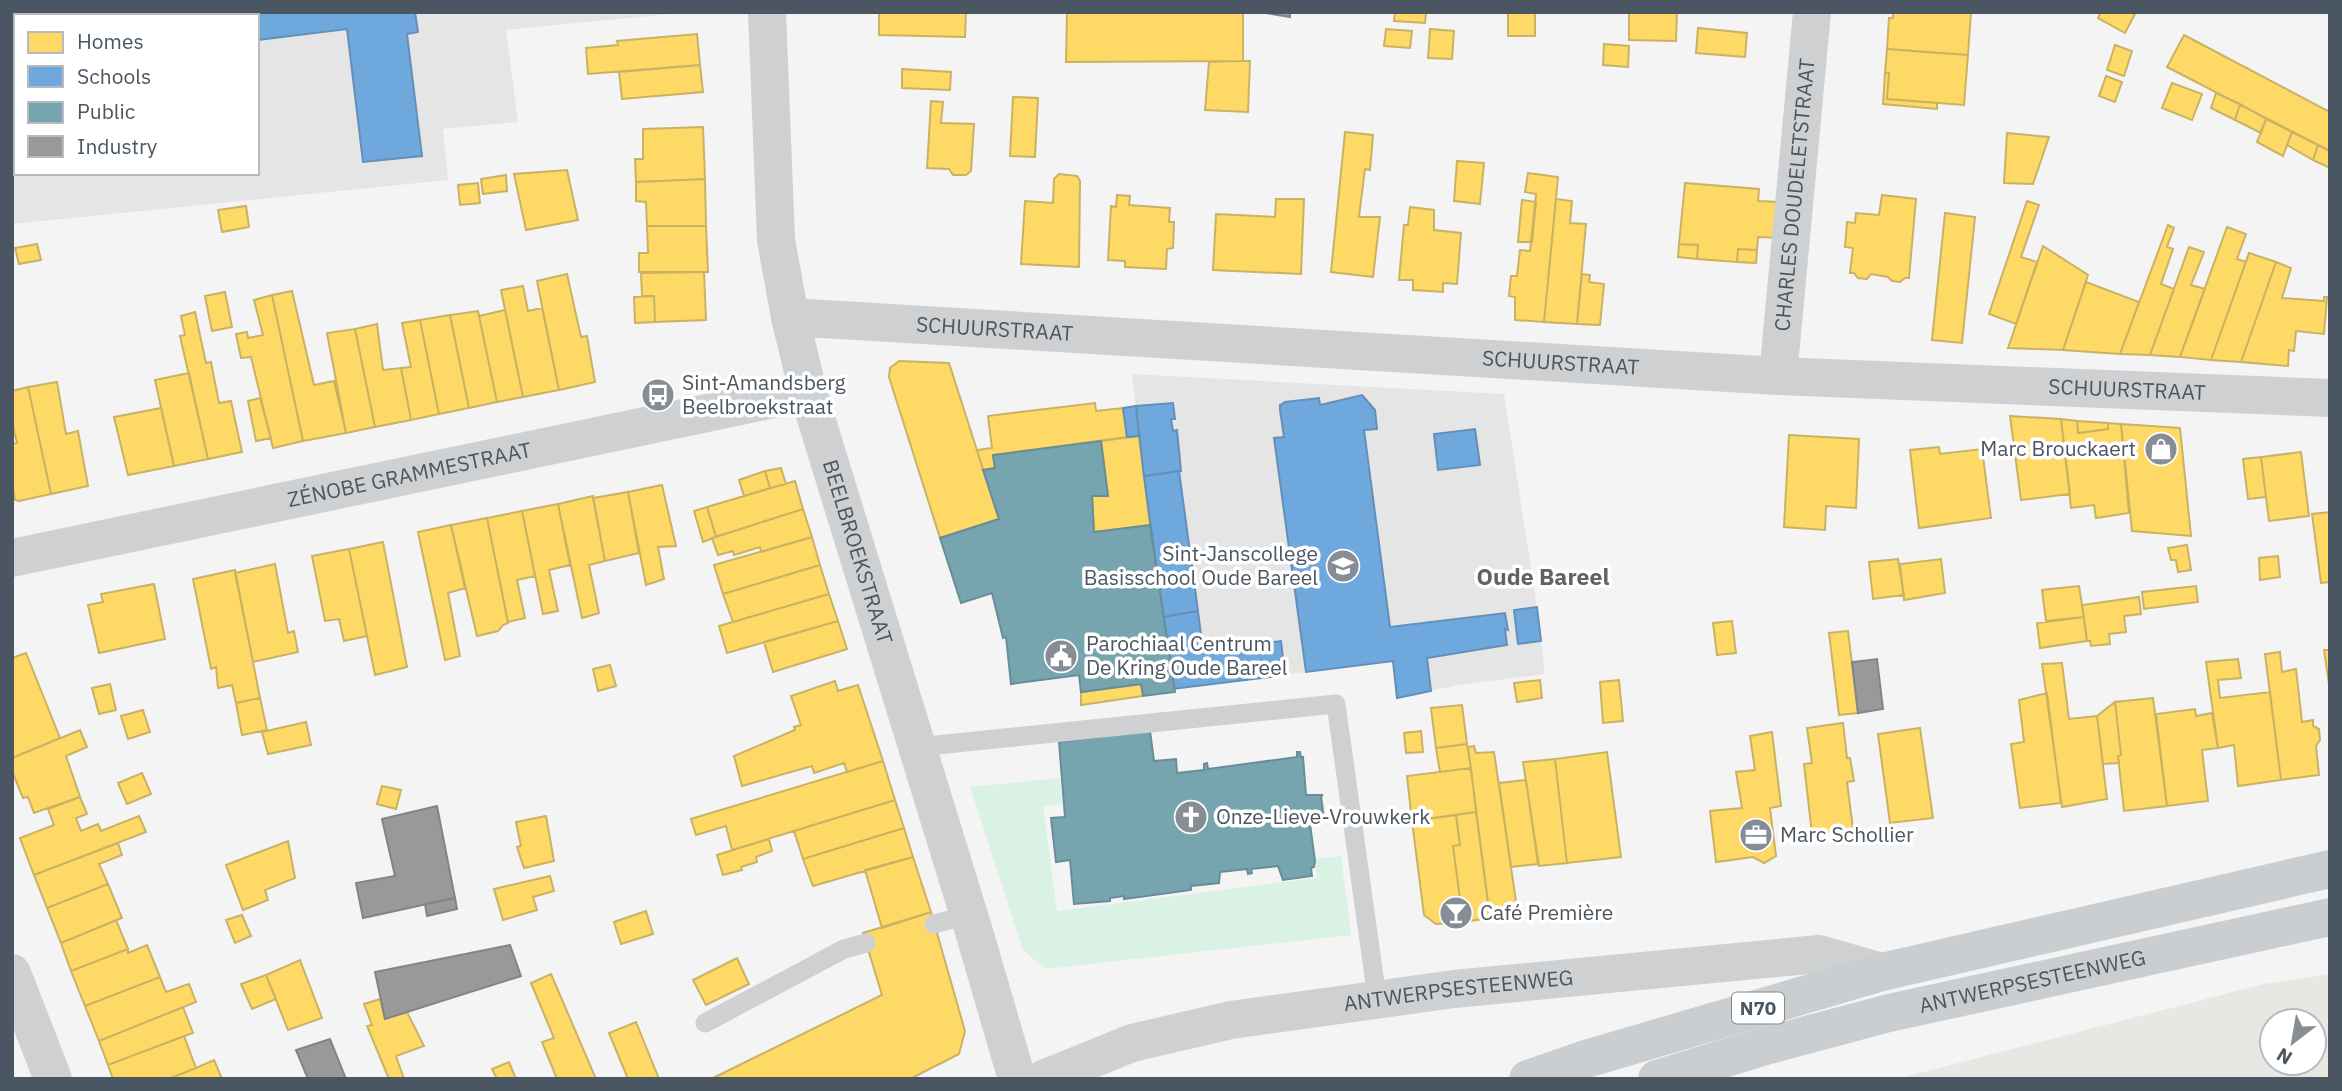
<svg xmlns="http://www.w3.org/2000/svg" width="2342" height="1091" viewBox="0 0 2342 1091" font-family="'IBM Plex Sans',sans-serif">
	<rect width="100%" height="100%" fill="#f4f4f4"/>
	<!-- commercial -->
	<path fill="#e8e7e3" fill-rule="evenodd" d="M2330,974v105h-434l368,-95zM2272,1021h42v42h-42z"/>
	<!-- education -->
	<path fill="#e6e5e6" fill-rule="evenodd" d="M12,12h678l-184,18 12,92 -75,7 5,51 -436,44zM16,16h241v157h-241z
		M1132,374l372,20 33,213 8,67 -87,11 -61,13 -5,-37 -219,28 -23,-164z"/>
	<!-- green -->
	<path fill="#d9f2e3" d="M1060,778l2,26 -19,2 14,105 260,-33 -2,-19 26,-3 10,79 -306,34 -22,-19 -53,-163z"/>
	<!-- homes -->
	<path fill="#ffd966" stroke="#c9b264" stroke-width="2" d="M879,12h87l-1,25 -86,-2z
		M1067,12h176v49l-177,1z
		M1395,12h31l-1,11 -31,-2z
		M1508,12h27v24h-27z
		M1629,12h48l-1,29 -47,-1z
		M1893,12h78l-3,43 -81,-6 2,-31h4z
		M2101,12h35l-11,21 -27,-15z
		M1698,28l49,5 -2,24 -49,-4z
		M1386,29l26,2 -2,17 -26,-2z
		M1430,29l24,2 -2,28 -24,-1z
		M697,34l3,31 -112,9 -2,-26 32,-3 -1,-4z
		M2184,35l146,77v39l-163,-84z
		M1604,44l25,2 -1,21 -25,-2z
		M2115,45l17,6 -8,25 -17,-6z
		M1887,49l81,6 -4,50 -77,-6 2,-26h-4z
		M1243,61h7l-2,51 -43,-2 4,-48z
		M700,65l3,27 -81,7 -3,-27z
		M902,69l49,3 -1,18 -48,-2z
		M1885,73h4l-2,26 50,4v6l-54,-5z
		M2106,76l16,6 -7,20 -16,-6z
		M2172,83l30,11 -10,26 -30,-12z
		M2216,93l24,11 -5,16 -24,-12z
		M1013,97l25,1 -3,59 -25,-1z
		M931,101l12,1 -2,21 33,1 -3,47 -5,4h-13l-4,-6 -22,-1z
		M2240,104l26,15 -5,14 -26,-13z
		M2266,119l26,13 -9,24 -26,-14z
		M703,127l2,52 -69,3 -1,-23h8v-30z
		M1345,132l28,3 -3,35 -5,-1 -6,48h21l-7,60 -42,-5z
		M2292,132l26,13 -5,15 -26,-15z
		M2007,133l42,4 -16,47 -29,-1z
		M2318,145l12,6v17l-17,-8z
		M1457,161l27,2 -4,41 -26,-3z
		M567,170l11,50 -52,10 -12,-56z
		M1528,173l30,4 -14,145 -29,-2v-23l-6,-1 2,-20h6l3,-26 10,1 6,-57 -11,-2z
		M1059,174l18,2 3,5 -1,86 -58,-3 4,-63 28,2 1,-24z
		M506,175l1,16 -24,3 -2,-15z
		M705,179l1,47h-59l-1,-24 -10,-1v-19z
		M478,183l2,20 -20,2 -2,-20z
		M1685,183l74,6 -1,12 24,1 -2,36 -22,-1 -1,13 -19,-1 -1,13 -40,-3 1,-14 -19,-1z
		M1117,195l13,1 -1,9 41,3 -1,14h5l-1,26 -6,1 -1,20 -41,-2v-6l-17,-1 3,-54 5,1z
		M1882,195l34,4 -7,79h-4l-5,4 -8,-1 -4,-4 -17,-3 -4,5 -9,-1 -4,-5h-4l3,-25 -8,-1 2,-25 8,1 1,-10 23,2z
		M1276,199h28l-3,75 -88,-4 3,-56 59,3z
		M1556,199l16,2 -2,22 16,1 -9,100 -33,-2z
		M1522,200l14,2 -4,40h-14z
		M2027,201l12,4 -18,52 16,5 -21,62 -27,-10z
		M246,206l3,21 -27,5 -4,-22z
		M1410,207l24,3v20l27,3 -4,51 -14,-1v9l-30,-2v-10h-14l5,-55h4z
		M1945,213l30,4 -13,126 -30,-3z
		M2168,225l6,3 -7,19 6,2 -12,35 13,5 -24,66 -30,-1z
		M647,226h59l2,46h-69v-19h9z
		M2227,227l19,7 -9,25 9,3 -35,98 -31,-3z
		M37,244l4,16 -22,4 -4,-16z
		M1679,244l19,1 -1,14 -19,-2z
		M2043,246l45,29 -25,75 -55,-2z
		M2189,247l15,5 -13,33 14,4 -25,68 -30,-2z
		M1738,249l19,1 -1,13 -19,-1z
		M2249,253l27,9 -35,100 -30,-2z
		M2276,262l15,6 -9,30 42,3v-4h3l-3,37 -28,-3 -2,20 -5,-1 -1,16 -47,-4z
		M704,272l2,48 -51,2 -1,-26h-12l-1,-23z
		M567,274l14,63 6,-1 8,46 -36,8 -22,-109z
		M1582,274l8,1 -1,7 15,2 -4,41 -23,-1z
		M2086,282l53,20 -19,52 -57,-4z
		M523,286l5,25 14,-3 17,82 -36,7 -22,-107z
		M292,291l22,94 20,-4 12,52 -43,8 -31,-146z
		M225,292l7,35 -20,4 -7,-35z
		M272,295l31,146 -30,7 -22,-91 -10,1 -5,-24 11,-2 1,6 15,-3 -9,-35z
		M654,296l1,26 -20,1 -1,-26z
		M505,310l18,87 -26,5 -18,-86z
		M478,311l19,91 -28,6 -19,-93z
		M195,312l11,51 5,-1 8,41 12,-2 11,51 -34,7 -28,-123 5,-1 -4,-19z
		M450,315l19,93 -30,6 -19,-94z
		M420,320l19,94 -28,6 -10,-52 10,-1 -9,-44z
		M377,324l6,46 18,-2 10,52 -36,7 -20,-98z
		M355,329l20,98 -29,6 -19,-100z
		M899,361l50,2 50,156 -59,19 -51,-161 1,-9z
		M189,373l19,86 -34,7 -19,-86z
		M57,382l9,52 12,-3 10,55 -37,8 -23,-107z
		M28,387l23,107 -32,7 -4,-1 -3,-15v-41l5,-1 -5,-20v-32z
		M260,398l11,40 -15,3 -8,-40z
		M1095,403l1,8 27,-3 4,29 -134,18 2,13 -12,2 -6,-20 15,-2 -4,-32z
		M161,408l13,58 -46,9 -14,-58z
		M2010,416l51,3 9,75 -49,6z
		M2061,419l16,2 1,12 30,-4v-6l13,1 8,89 -33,5 -2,-13 -23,3z
		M2077,421l31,2v6l-30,4z
		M2121,424l59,4 11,108 -59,-5z
		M1789,435l70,4 -3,69 -30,-2 -1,24 -41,-3z
		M1139,436l11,89 -56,7 -2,-36h16l-7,-55z
		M1939,447l1,7 42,-5 9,69 -72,10 -9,-78z
		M2301,452l8,64 -40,5 -8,-64z
		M2261,457l5,40 -18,2 -5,-40z
		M781,468l5,16 -16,4 -5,-17z
		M765,471l5,17 -26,8 -5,-16z
		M795,481l8,28 -87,28 -9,-30z
		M662,485l14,61 -18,1 6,32 -18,6 -18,-93z
		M628,492l11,61 -34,8 -12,-63z
		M593,496l12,65 -16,4 10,48 -17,5 -24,-114z
		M558,504l12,61 -21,5 9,41 -15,3 -21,-103z
		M707,507l9,30 -13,5 -9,-31z
		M803,509l9,28 -51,15 -1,-5 -26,8 -1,-4 -15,4 -6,-17z
		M522,511l13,65 -18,4 8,38 -17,4 -21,-104z
		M2330,512v70l-9,1 -9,-69z
		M487,518l21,105 -5,2 -5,6 -21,5 -26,-111z
		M451,525l14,63 -17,5 12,63 -15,4 -27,-128z
		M812,537l8,28 -97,29 -9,-29z
		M383,542l24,125 -32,8 -26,-126z
		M2187,545l4,25 -13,2 -2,-12h-5l-3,-12z
		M349,549l18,87 -23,5 -5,-22 -14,2 -13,-65z
		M2278,556l2,21 -20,3 -1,-22z
		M1898,559l6,36 -31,4 -4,-37z
		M1941,559l4,34 -41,7 -4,-36z
		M275,564l13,69 6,-2 4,21 -45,10 -18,-89z
		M820,565l9,29 -96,28 -10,-28z
		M235,570l25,128 -24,5 -4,-18 -14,3 -2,-21 -5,2 -18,-90z
		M154,584l11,55 -66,14 -11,-48 15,-3 -2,-8z
		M2079,586l5,31 -38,4 -4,-31z
		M2196,586l2,16 -54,7 -2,-17z
		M829,594l9,27 -111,32 -8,-27z
		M2139,597l2,17 -17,2 2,16 -17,2 1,10 -19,2 -1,-5h-3l-5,-36z
		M2084,617l3,24 -47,7 -3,-25z
		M838,621l9,28 -74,23 -9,-30z
		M1732,621l4,32 -19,2 -4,-32z
		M1848,631l10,82 -19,2 -10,-82z
		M2324,650h6v41z
		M2280,652l2,20 14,-3 6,53 11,-2v6l6,3 1,11 -4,6 3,29 -38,5 -16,-126z
		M26,653l34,85 -48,20v-100z
		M2238,659l3,19 -23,2 2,18 50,-6 11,88 -43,6 -4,-41 -16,3 -12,-86z
		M2062,663l7,56 28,-3 10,83 -45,8 -20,-143z
		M610,665l6,21 -18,5 -5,-22z
		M1540,680l2,18 -25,4 -3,-19z
		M1619,680l4,41 -20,2 -3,-41z
		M835,681l3,10 20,-6 25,76 -36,11 -3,-9 -30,10 -2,-7 -70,20 -8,-30 61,-26 -1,-3 7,-2 -10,-29z
		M110,684l6,26 -17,4 -7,-26z
		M1141,684l2,12 -62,9v-13z
		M2047,693l14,110 -41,5 -9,-64 13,-2 -5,-42z
		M260,698l7,32 -25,5 -6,-32z
		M2153,698l14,108 -43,5 -6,-55 3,-1 -6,-53z
		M2115,702l6,53 -3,1 1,7 -16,1 -6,-48z
		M1462,705l5,39 -31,4 -5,-40z
		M2195,709l1,7 16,-3 6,35 -16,2 6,51 -41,5 -11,-92z
		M143,710l7,22 -22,7 -7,-23z
		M306,722l5,23 -43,9 -6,-22z
		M1843,723l4,35h3l4,23 -7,1 6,47 -41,5 -8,-70 8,-1 -5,-35z
		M1920,728l13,90 -43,5 -12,-89z
		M80,730l7,17 -21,9 14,41 -46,16 -6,-16 -5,1 -11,-27v-13z
		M1421,731l2,21 -17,1 -2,-20z
		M1772,732l9,74 -11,2 6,48 -12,7 -11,-6 -37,5 -6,-51 32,-3 -6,-36 19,-2 -5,-34z
		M1467,744l4,24 -31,4 -4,-24z
		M1474,746l2,7 18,-1 24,163 -28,3 -22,-171z
		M1607,752l14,105 -54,6 -12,-104z
		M1555,759l12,104 -28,3 -16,-104z
		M883,761l12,39 -163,50 -6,-24 -30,9 -5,-16z
		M1471,768l5,44 -64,9 -5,-45z
		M142,773l9,21 -24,10 -9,-21z
		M1526,780l12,84 -27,3 -12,-84z
		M382,786l19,4 -5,19 -19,-5z
		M80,797l7,17 -11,4 5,13 17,-7 3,7 38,-15 7,16 -112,43 -14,-37 34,-13 -6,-16z
		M895,800l9,28 -101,31 -9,-28z
		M1476,812l14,106 -27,4 -10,-76 7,-1 -4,-30z
		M1456,815l4,30 -7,1 10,76 -27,2 -12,-9 -12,-94z
		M546,816l8,45 -30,7 -7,-21 4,-1 -5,-24z
		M904,828l9,29 -100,29 -10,-27z
		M769,839l3,12 -16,6 1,5 -16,5 1,3 -19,5 -6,-20z
		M288,841l7,37 -30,12 3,10 -25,10 -17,-45z
		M118,843l4,12 -23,9 9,20 -61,24 -13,-33z
		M913,857l18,55 -49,16 -17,-58z
		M550,876l4,15 -21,6 4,13 -34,10 -9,-31z
		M108,884l14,34 -61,25 -14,-35z
		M646,911l7,23 -32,10 -7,-22z
		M931,912l34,119 -6,23 -49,25h-199l171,-84 -19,-62z
		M242,915l9,21 -16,7 -9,-23z
		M116,920l12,29 -57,22 -10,-28z
		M147,945l13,32 -75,29 -14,-35 57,-22v4z
		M737,958l12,26 -43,21 -13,-25z
		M300,960l22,58 -34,12 -22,-55z
		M551,974l45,105h-39l-15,-37 12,-4 -23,-55z
		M266,975l10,24 -24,10 -11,-25z
		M160,977l6,15 23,-8 7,18 -97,39 -14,-35z
		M380,999l5,20 22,-7 17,34 -28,10 8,23h-15l-22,-53 5,-1 -8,-21z
		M183,1007l10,26 -85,32 -9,-24z
		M636,1022l23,57h-31l-19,-46z
		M184,1036l12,32 -28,11h-55l-5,-14z
		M214,1060l8,19h-54l28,-11z
		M509,1062l7,17h-19l-5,-10z"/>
	<!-- schools -->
	<path fill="#6fa8dc" stroke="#648fb7" stroke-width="2" d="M12,12h180l1,4h-177v82l-4,1z
		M192,12h223l3,20 -11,2 15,122 -59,6 -16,-133 -90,11v-24h-64z
		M1362,395l13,15 2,19 -13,1 26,197 115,-14 3,17 -3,-1 2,16 -80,13 4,33 -34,7 -4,-37 -87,11 -32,-234 10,-1 -4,-27v-5l5,-3 34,-4 1,7z
		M1173,403l2,16h-4l2,12 4,-1 4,41 -37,5 -8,-70z
		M1136,406l3,30 -12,1 -4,-29z
		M1475,429l5,36 -42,5 -4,-36z
		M1179,471l19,140 -35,6 -19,-141z
		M1537,607l4,34 -23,3 -4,-34z
		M1198,611l5,40 78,-10 4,34 -112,14 -10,-72z"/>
	<!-- public -->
	<path fill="#76a5af" stroke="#698d98" stroke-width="2" d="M1101,441l7,55h-16l2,36 56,-7 25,167 -32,4 -2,-12 -60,8 -2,-17 -68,9 -5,-47 -3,1 -11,-45 -31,10 -21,-65 59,-19 -16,-49 12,-2 -2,-13z
		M1150,731l4,30 22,-2 1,14 27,-3v-6l3,-1 1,6 89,-12v-5h3l1,5h2l3,38h17l-2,1 3,23 3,1 -17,4 5,37 -1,6 -3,1 1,8 -29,4 -5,-14 -27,3 1,4 -4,1 -1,-5 -27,3 -1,11 -28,3v4l-67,9v-3l-14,2v3l-36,3 -4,-44 -14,2 -5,-44 14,-1 -6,-75z"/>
	<!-- industry -->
	<path fill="#999" stroke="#818588" stroke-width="2" d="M1259,12h31v5z
		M1877,659l6,50 -25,4 -6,-51z
		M437,806l18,92 -92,20 -7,-35 39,-7 -13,-57z
		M455,898l2,11 -30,7 -2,-12z
		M510,945l11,31 -136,43 -10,-47z
		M330,1039l16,40h-38l-12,-29z"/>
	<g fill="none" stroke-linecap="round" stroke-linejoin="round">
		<!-- service -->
		<path stroke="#ced0d2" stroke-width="19" d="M917,747l419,-43 41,294
			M934,924l35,-9
			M705,1023l139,-74 22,-6"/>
		<!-- minor -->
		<g stroke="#ced0d2" stroke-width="38">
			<path id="s1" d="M790,317l988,59 552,22"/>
			<path id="s2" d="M1778,376l34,-364"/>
			<path id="s3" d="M12,558l796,-166"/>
			<path d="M12,973l41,106"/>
			<path id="s4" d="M1043,1079l89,-36 99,-23 223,-31 365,-35 63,18"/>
		</g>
		<!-- tertiary -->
		<path stroke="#ced0d2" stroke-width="38" id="s5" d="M767,12l9,228 14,77 18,75 167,543 42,144"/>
		<!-- primary -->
		<g stroke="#caced1" stroke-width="38">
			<path d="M1528,1079l58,-20 296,-87 448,-103"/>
			<path id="s6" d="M1657,1079l108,-33 124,-33 441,-96"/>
		</g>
	</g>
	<!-- icons -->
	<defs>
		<symbol id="bus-disc" viewBox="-11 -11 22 22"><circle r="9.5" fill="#868d94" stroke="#fff"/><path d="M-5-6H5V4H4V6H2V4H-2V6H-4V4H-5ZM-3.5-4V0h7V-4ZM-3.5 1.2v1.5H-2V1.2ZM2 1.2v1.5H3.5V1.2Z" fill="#fff"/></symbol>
		<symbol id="shop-disc" viewBox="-11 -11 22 22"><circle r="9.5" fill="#868d94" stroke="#fff"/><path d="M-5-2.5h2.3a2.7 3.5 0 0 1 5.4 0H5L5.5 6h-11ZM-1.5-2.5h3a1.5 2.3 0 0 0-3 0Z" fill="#fff"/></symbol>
		<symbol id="school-disc" viewBox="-11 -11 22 22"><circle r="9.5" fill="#868d94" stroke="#fff"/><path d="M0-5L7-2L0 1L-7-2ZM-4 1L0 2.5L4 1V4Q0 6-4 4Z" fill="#fff"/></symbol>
		<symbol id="civic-disc" viewBox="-11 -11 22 22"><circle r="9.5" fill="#868d94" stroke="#fff"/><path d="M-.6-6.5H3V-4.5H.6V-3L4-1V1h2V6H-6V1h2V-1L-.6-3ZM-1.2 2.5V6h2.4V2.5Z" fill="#fff"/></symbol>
		<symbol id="church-disc" viewBox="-11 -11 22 22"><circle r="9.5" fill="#868d94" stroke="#fff"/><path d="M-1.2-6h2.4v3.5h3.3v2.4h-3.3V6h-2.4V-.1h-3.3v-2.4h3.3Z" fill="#fff"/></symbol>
		<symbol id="office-disc" viewBox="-11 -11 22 22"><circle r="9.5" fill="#868d94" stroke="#fff"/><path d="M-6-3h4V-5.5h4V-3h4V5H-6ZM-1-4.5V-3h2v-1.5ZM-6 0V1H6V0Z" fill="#fff"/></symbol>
		<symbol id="bar-disc" viewBox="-11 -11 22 22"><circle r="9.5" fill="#868d94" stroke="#fff"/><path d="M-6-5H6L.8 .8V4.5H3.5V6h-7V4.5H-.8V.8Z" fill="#fff"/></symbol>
	</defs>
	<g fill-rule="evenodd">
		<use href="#bus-disc" x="639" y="376" width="38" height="38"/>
		<use href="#shop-disc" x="2142" y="430" width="38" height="38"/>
		<use href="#school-disc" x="1324" y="547" width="38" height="38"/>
		<use href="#civic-disc" x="1042" y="637" width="38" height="38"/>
		<use href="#church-disc" x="1172" y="798" width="38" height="38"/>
		<use href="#office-disc" x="1737" y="816" width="38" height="38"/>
		<use href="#bar-disc" x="1437" y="894" width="38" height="38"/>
	</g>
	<g text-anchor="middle" stroke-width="7" stroke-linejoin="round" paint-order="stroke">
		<!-- shield labels -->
		<rect fill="#fff" stroke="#808990" stroke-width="2" x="1732" y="992.5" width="52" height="31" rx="5"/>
		<g font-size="19" font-weight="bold" fill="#4a5661">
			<text x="1758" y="1015">N70</text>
		</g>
		<!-- street labels -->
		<g font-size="21" fill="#4a5661" stroke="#fff">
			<text dy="7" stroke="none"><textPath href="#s2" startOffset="182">CHARLES DOUDELETSTRAAT</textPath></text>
			<text dy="7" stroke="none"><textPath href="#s1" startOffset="205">SCHUURSTRAAT</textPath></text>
			<text dy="7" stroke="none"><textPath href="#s1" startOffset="772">SCHUURSTRAAT</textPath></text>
			<text dy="7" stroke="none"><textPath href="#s1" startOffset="1339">SCHUURSTRAAT</textPath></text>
			<text dy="7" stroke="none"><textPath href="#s3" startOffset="406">ZÉNOBE GRAMMESTRAAT</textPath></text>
			<text dy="7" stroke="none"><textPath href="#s5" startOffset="551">BEELBROEKSTRAAT</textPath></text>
			<text dy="7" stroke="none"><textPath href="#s6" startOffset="388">ANTWERPSESTEENWEG</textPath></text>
			<text dy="7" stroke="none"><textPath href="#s4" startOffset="427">ANTWERPSESTEENWEG</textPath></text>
		</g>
		<!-- poi labels -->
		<g font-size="21" fill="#4a5661" stroke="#fff" text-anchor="start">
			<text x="682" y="390">Sint-Amandsberg<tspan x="682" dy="24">Beelbroekstraat</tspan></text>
			<text x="2136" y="456" text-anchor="end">Marc Brouckaert</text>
			<text x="1318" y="561" text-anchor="end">Sint-Janscollege<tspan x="1318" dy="24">Basisschool Oude Bareel</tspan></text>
			<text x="1086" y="651">Parochiaal Centrum<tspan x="1086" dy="24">De Kring Oude Bareel</tspan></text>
			<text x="1216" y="824">Onze-Lieve-Vrouwkerk</text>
			<text x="1780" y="842">Marc Schollier</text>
			<text x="1480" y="920">Café Première</text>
		</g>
		<!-- neighbourhood labels -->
		<g font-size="23" font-weight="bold" fill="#5f6368" stroke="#fff">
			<text x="1543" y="585">Oude Bareel</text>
		</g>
	</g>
	<!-- border -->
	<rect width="2342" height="1091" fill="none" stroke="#4a5661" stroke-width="28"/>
	<!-- legend -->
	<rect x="14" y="14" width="245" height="161" fill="#ffffff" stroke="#b7bbc0" stroke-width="2"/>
	<rect x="28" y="32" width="35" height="21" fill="#ffd966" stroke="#b7bbc0" stroke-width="2"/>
	<text x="77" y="49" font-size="21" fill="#4a5661">Homes</text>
	<rect x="28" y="66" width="35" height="21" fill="#6fa8dc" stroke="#b7bbc0" stroke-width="2"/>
	<text x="77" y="84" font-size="21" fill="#4a5661">Schools</text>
	<rect x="28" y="102" width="35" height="21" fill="#76a5af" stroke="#b7bbc0" stroke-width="2"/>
	<text x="77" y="119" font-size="21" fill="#4a5661">Public</text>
	<rect x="28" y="136" width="35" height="21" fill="#999999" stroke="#b7bbc0" stroke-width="2"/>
	<text x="77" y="154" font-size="21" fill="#4a5661">Industry</text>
	<!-- north arrow -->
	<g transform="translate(2293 1042) rotate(211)"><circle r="33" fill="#ffffff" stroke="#b7bbc0" stroke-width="2"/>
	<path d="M0-5L12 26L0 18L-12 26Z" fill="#868d94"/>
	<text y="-10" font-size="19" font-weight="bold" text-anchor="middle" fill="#4a5661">N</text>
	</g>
</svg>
